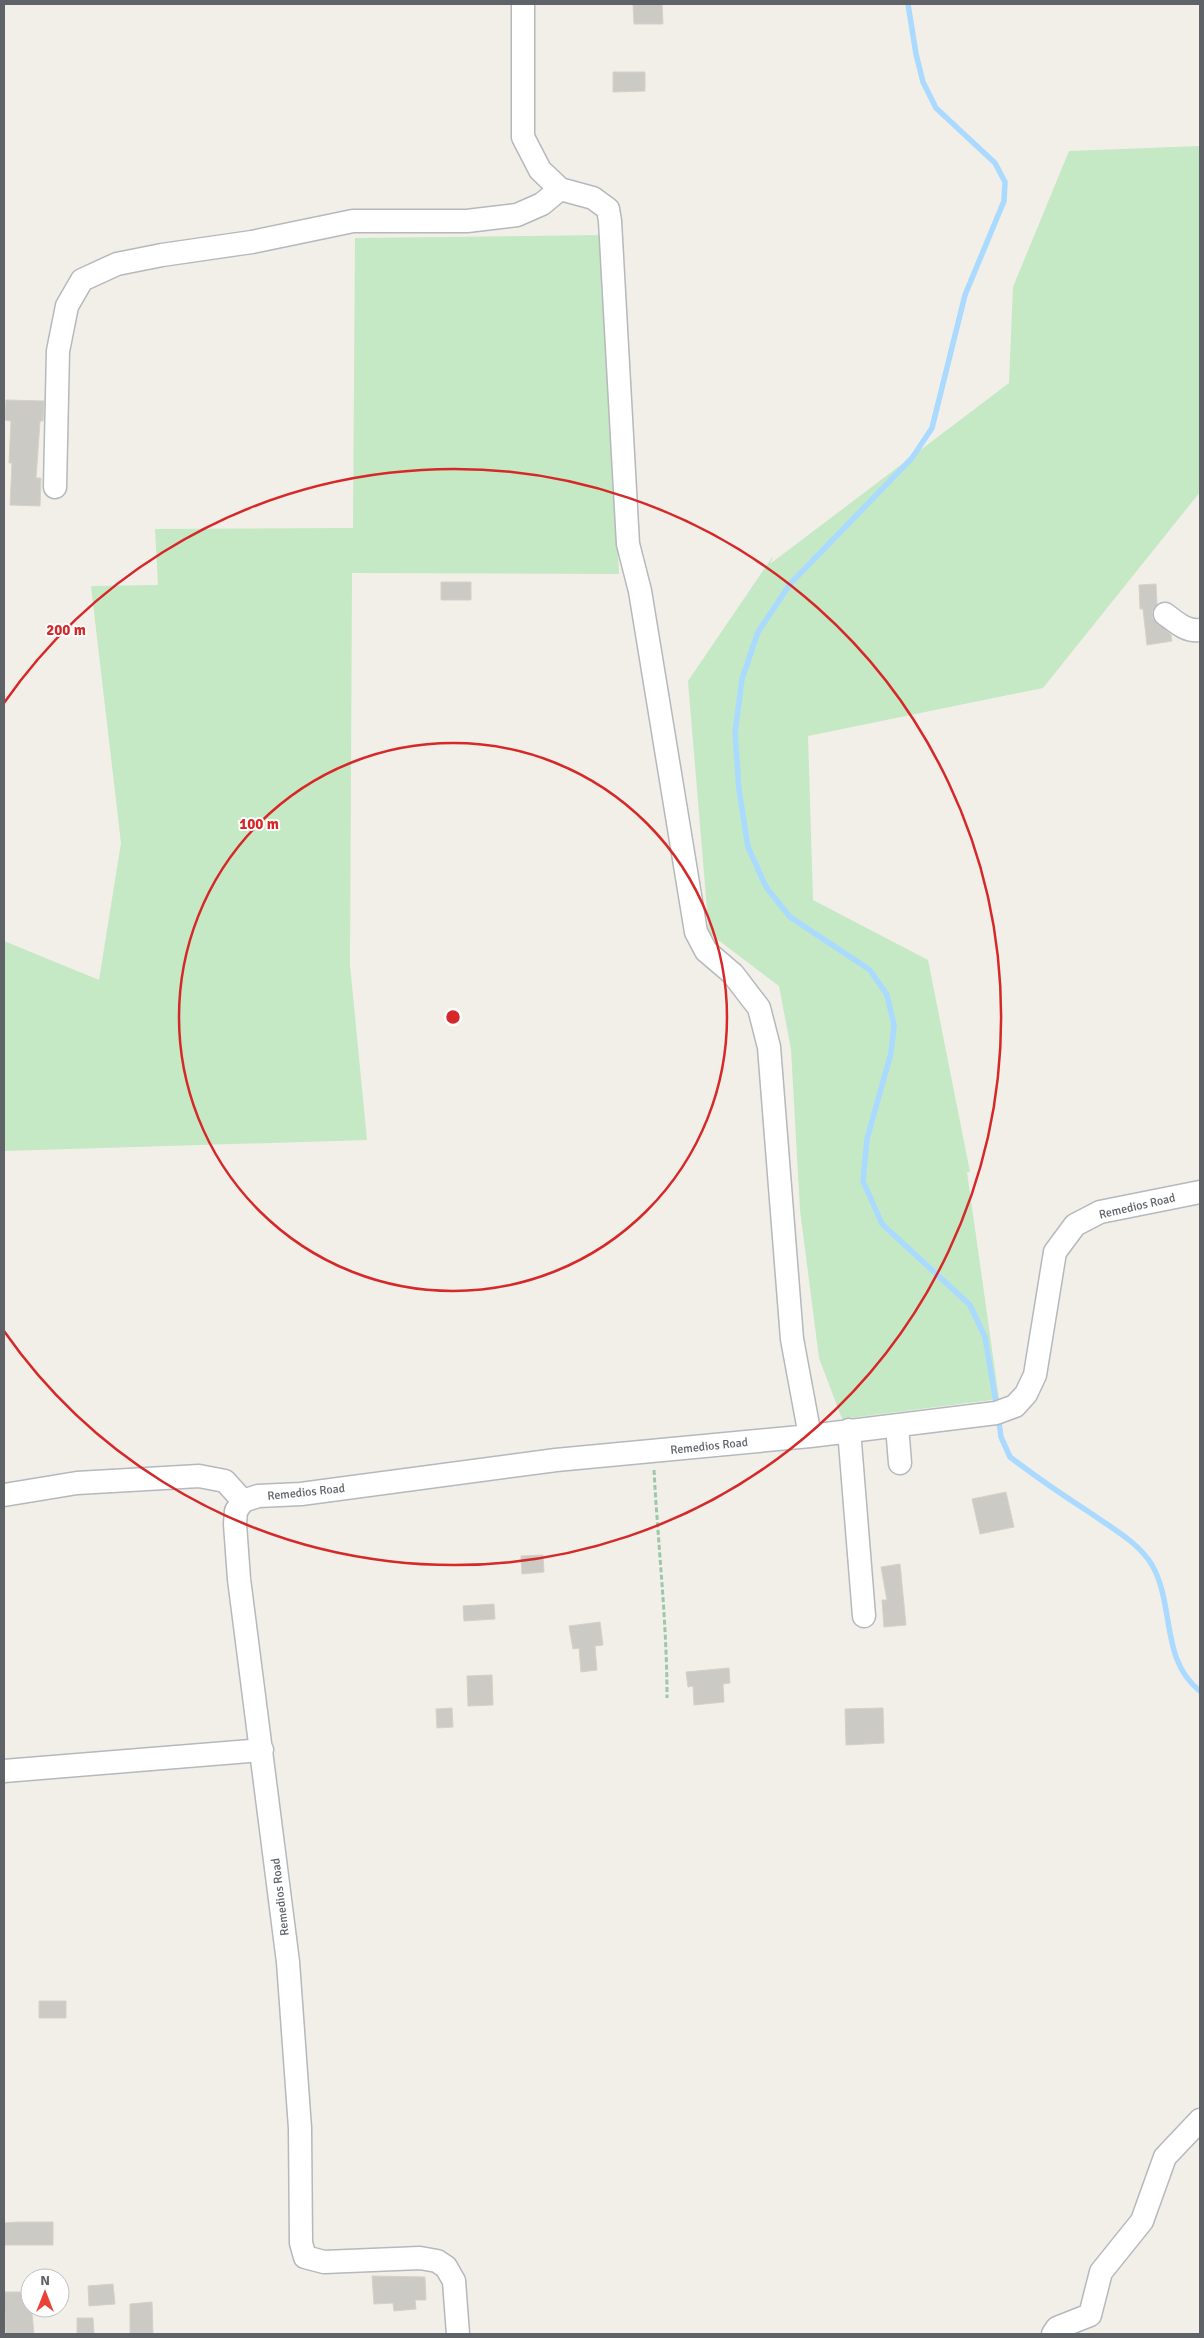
<svg xmlns="http://www.w3.org/2000/svg" width="1204" height="2338" viewBox="0 0 1204 2338" font-family="Signika,sans-serif">
	<rect width="100%" height="100%" fill="#f1efe8"/>
	<!-- green -->
	<path fill="#c5e8c5" d="M1200,146v346l-157,196 -235,48 5,164 115,60 42,212h-3l32,227 -157,20 -23,-61 -19,-148 -9,-161 -12,-63 -70,-53 -21,-252 85,-125 -3,8 239,-181 4,-96 56,-136z
		M603,235l16,339 -267,-1 -2,392 17,175 -363,11v-210l95,39 22,-137 -30,-257 67,-1 -3,-56 198,-1 2,-290z"/>
	<g fill="none" stroke-linecap="round" stroke-linejoin="round">
		<!-- stream -->
		<path stroke="#aadaff" stroke-width="5.5" d="M908,4l8,50 7,28 13,26 59,55 10,19 -1,19 -39,94 -33,133 -20,30 -122,126 -32,48 -16,47 -7,54 4,57 9,57 18,40 24,30 80,53 17,25 7,30 -3,28 -24,86 -4,42 19,43 88,81 15,32 11,66
			M999,1422l2,15 9,20c26,20 54,39 82,57 21,15 46,28 60,51 23,40 8,95 48,126"/>
	</g>
	<!-- building -->
	<path fill="#cccac5" stroke="#d6d1c6" d="M633,4h29l1,20h-29z
		M613,72h32v19l-32,1z
		M6,400l38,1 -1,20h-3l-4,57h5l-1,28 -30,-1 2,-42h-3l2,-42 -6,-1z
		M441,582h30v18h-30z
		M1156,584l1,20 -5,8 1,7 18,16 1,6 -25,4 -4,-36h-3l-1,-24z
		M1006,1492l8,35 -34,7 -8,-35z
		M543,1555l1,17 -22,2 -1,-18z
		M900,1564l6,61 -22,2 -2,-27h5l-6,-33z
		M494,1604l1,15 -31,2 -1,-15z
		M600,1622l3,23 -8,1 2,24 -16,2 -2,-24 -6,1 -4,-23z
		M729,1668l1,15 -7,1 1,18 -30,3 -1,-19 -5,1 -2,-15z
		M492,1675l1,30 -25,1 -1,-30z
		M452,1708l1,19 -16,1 -1,-19z
		M883,1708l1,35 -38,2 -1,-36z
		M39,2001h27v17h-27z
		M18,2222h35v23h-49v-22z
		M372,2276l53,1 1,23h-11l1,9 -22,2 -1,-8 -19,1z
		M113,2284l2,20 -26,2 -1,-20z
		M4,2292h26l4,42h-28z
		M152,2302l1,32h-23v-30z
		M77,2318h16l1,16h-17z"/>
	<g fill="none" stroke-linecap="round" stroke-linejoin="round">
		<defs>
			<path id="minor" d="M523,4v133l17,33 20,19 33,9 15,11 2,12 18,323 12,47 56,341 10,19 27,23 26,34 10,39 23,292 18,97
				M55,487l3,-136 9,-45 15,-26 35,-16 45,-9 90,-13 101,-21h114l50,-6 25,-11 18,-15
				M1165,614c11,8 21,18 35,16
				M897,1426l3,37
				M849,1430l15,186
				M4,1495l73,-12 122,-7 26,5 18,20
				M4,1771l258,-21
				M458,2334l-4,-53 -8,-14 -9,-6 -17,-3 -96,4 -19,-5 -4,-14 -1,-115 -12,-166 -49,-383 -4,-55 1,-13 7,-10 15,-5 43,-2 255,-34 254,-24 186,-23 19,-7 11,-12 9,-19 20,-123 20,-27 25,-13 100,-20
				M1053,2334l4,-6 33,-13 11,-43 41,-51 23,-64 35,-37"/>
		</defs>
		<!-- minor casing -->
		<use href="#minor" stroke="#b5b8bc" stroke-width="25"/>
		<!-- path -->
		<path stroke="#9cc7a9" stroke-width="3" stroke-dasharray="5 2.5" stroke-linecap="butt" d="M654,1470c4,76 13,152 13,228"/>
		<!-- minor -->
		<use href="#minor" stroke="#fff" stroke-width="22"/>
	</g>
	<!-- distance rings -->
	<g fill="none" stroke="#d62828" stroke-width="2.5">
		<circle cx="453" cy="1017" r="274"/>
		<path d="M4 703A548 548 0 1 1 4 1331"/>
	</g>
	<g text-anchor="middle" stroke-width="4" stroke-linejoin="round" paint-order="stroke">
		<!-- street labels -->
		<g font-size="12" fill="#5f6368" stroke="#fff">
			<text transform="translate(1137 1206) rotate(-13)" y="4">Remedios Road</text>
			<text transform="translate(709 1446) rotate(-6)" y="4">Remedios Road</text>
			<text transform="translate(306 1492) rotate(-6)" y="4">Remedios Road</text>
			<text transform="translate(280 1897) rotate(-97)" y="4">Remedios Road</text>
		</g>
	</g>
	<circle cx="453" cy="1017" r="8" fill="#d62828" stroke="#fff" stroke-width="2.5"/>
	<g font-size="15" text-anchor="middle" font-weight="bold" fill="#d62828" stroke="#fff" stroke-width="4" stroke-linejoin="round" paint-order="stroke">
		<text x="66" y="635">200 m</text>
		<text x="259" y="829">100 m</text>
	</g>
	<!-- border -->
	<rect width="1204" height="2338" fill="none" stroke="#5f6368" stroke-width="10"/>
	<!-- north arrow -->
	<g transform="translate(45 2293)"><circle r="24" fill="#ffffff" stroke="#bfc1c3"/>
	<path d="M0-4L9 19L0 12L-9 19Z" fill="#ea4335"/>
	<text y="-8" font-size="14" font-weight="bold" text-anchor="middle" fill="#5f6368">N</text>
	</g>
</svg>
